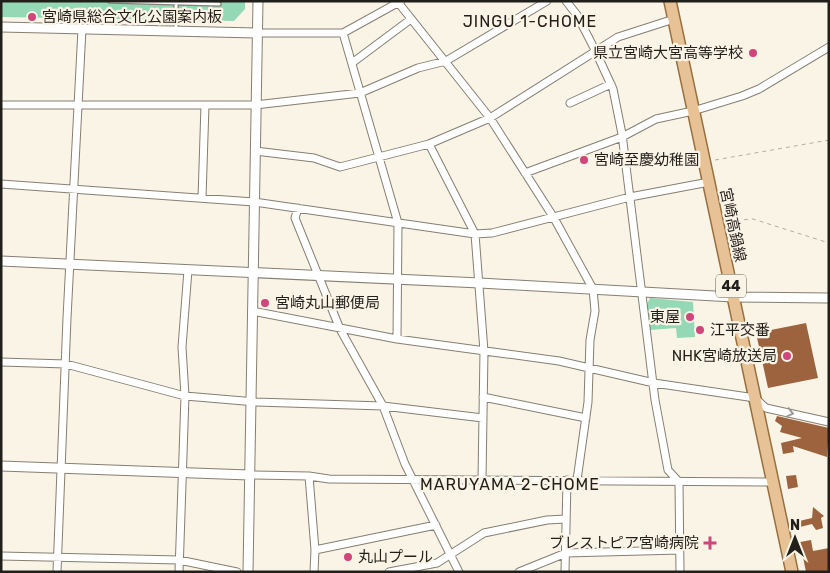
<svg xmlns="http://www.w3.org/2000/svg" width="830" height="573" viewBox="0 0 830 573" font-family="Rubik,'Noto Sans JP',sans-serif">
	<rect width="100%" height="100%" fill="#faf4e6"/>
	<!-- green -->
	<path fill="#94d8b6" d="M1,1h244v8l-11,12 -233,-4z
		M650,298l43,4 2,35 -18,1 -1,-10 -26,2 -3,-26z"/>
	<!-- building -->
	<path fill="#9c633e" d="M806,323l12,55 -50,10 -12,-55z
		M777,416l52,12 -2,29 -34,-11 1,6 -11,2 -2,-11 21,-5 -22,-6 2,-6 -7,-5z
		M796,475l2,12 -10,2 -2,-13z
		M813,507l11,9 -3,2 2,10 -7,2 -4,-6 -16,4 -1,-6 17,-4z
		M811,540l2,11 16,-3v24h-23l-6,-30z"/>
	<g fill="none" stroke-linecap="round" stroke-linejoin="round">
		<defs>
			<path id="service" d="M110,1l109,3
				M176,3v27"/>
			<path id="minor" d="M397,1l93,117 64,100 39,71 2,22 -5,29 -2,62 -11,78
				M566,1l11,14 18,35 18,39 9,45 33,266 13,70 11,12 1,90
				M258,33h85l58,-32
				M343,33l55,190 -1,116
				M352,63l59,-44
				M570,103l41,-19
				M1,105h254l105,-12 58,-25 28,-7 101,-60
				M429,144l46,90 9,117 -2,128
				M255,151l59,7 26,9 89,-23 61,-26 128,-81 56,-18
				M525,173l97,-36 34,-18 37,-8 49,-15 17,-7 70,-42
				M1,184l253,18 221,32 17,-1 138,-36 79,-15
				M202,198l3,-93
				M298,208l-3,10 45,111 43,77 22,58 54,108
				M252,311l145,28 162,22 95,22 101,15 11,10 63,14
				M1,362l65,2 119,32 71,6 127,4 100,12
				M483,397l103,21
				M249,475l60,1 20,3 443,3
				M309,476l6,74 -1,22
				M315,550l121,-25
				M1,556l178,4 58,12
				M57,572l10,-254 15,-289
				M179,572l6,-176 -3,-49 6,-77
				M389,572l48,-9 47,-30 63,-13 19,-1
				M519,572l47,-19 114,-3
				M565,572l2,-92"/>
			<path id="tertiary" d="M1,27l257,6
				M1,261l479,22 253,14 96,1
				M1,466l248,9
				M248,572l10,-571"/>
			<path id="primary" d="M670,1l122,571"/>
		</defs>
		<!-- service casing -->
		<use href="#service" stroke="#857f72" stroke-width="5.5"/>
		<!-- minor casing -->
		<use href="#minor" stroke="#857f72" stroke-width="9"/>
		<!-- tertiary casing -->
		<use href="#tertiary" stroke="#857f72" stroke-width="11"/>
		<!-- primary casing -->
		<use href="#primary" stroke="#986f3e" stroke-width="14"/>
		<!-- path -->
		<path stroke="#b3aea3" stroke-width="1" stroke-dasharray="4 4" stroke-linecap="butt" d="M715,160l114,-20
			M728,221l25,-2 76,24"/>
		<!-- service -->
		<use href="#service" stroke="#fff" stroke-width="3"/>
		<!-- minor -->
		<use href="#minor" stroke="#fff" stroke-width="7"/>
		<!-- tertiary -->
		<use href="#tertiary" stroke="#fff" stroke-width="9"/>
		<!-- primary -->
		<use href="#primary" stroke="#e8c297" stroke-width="11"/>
	</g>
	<!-- one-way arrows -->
	<defs><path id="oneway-chevron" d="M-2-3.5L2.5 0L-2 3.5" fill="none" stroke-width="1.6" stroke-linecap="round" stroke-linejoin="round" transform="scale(1.25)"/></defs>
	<use stroke="#9b9a98" href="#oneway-chevron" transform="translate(790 413) rotate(13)"/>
	<!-- markers -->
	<g fill="#d0457b" stroke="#faf4e6" stroke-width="2">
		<circle cx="32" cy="17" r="5"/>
		<circle cx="753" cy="53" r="5"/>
		<circle cx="584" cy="160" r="5"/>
		<circle cx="265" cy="303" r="5"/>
		<circle cx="690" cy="317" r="5"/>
		<circle cx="700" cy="330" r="5"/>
		<circle cx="787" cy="356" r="5"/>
		<path d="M707.5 535.5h5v5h5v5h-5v5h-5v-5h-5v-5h5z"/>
		<circle cx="348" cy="557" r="5"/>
	</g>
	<g text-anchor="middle" stroke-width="4.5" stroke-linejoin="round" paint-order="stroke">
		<!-- shield labels -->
		<rect fill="#faf4e6" stroke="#625f57" stroke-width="1" x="716" y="274.5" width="30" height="23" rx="4"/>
		<g font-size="14" font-weight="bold" fill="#211f1a">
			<text x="731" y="291">44</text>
		</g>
		<!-- poi labels -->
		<g font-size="15" fill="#211f1a" stroke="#faf4e6" text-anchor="start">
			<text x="42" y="22">宮崎県総合文化公園案内板</text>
			<text x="743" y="58" text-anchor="end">県立宮崎大宮高等学校</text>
			<text x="594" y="165">宮崎至慶幼稚園</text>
			<text x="275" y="308">宮崎丸山郵便局</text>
			<text x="680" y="322" text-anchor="end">東屋</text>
			<text x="710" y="335">江平交番</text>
			<text x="777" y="361" text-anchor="end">NHK宮崎放送局</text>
			<text x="699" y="548" text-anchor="end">ブレストピア宮崎病院</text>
			<text x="358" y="562">丸山プール</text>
		</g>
		<!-- street labels -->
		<g font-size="15" fill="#211f1a" stroke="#faf4e6">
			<text transform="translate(733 225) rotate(78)" y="5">宮崎高鍋線</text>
		</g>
		<!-- neighbourhood labels -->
		<g font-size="16" letter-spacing="1" fill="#211f1a" stroke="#faf4e6">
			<text x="530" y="27">JINGU 1-CHOME</text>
			<text x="510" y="490">MARUYAMA 2-CHOME</text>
		</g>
	</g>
	<!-- border -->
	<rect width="830" height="573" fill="none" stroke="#211f1a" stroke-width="5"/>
	<!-- north arrow -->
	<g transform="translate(795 538)" stroke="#faf4e6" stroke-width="4" paint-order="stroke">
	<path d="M0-4L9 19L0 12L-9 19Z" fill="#211f1a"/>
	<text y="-8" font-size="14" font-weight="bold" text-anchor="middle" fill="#211f1a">N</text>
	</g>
</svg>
